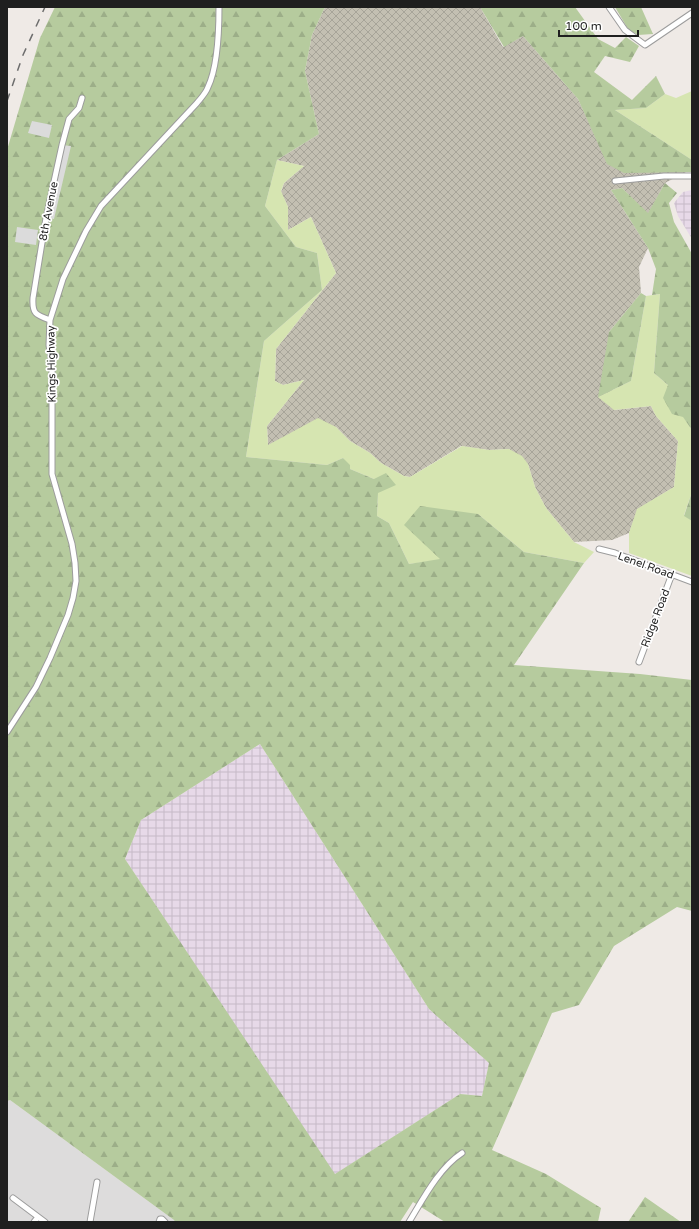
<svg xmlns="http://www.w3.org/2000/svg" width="699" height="1229" viewBox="0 0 699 1229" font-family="'Varela Round',sans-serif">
	<defs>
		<pattern id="industrial-grid" width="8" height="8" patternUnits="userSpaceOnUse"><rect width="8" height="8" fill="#e7d9e8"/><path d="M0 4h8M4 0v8" fill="none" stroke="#c6bac7"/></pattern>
		<pattern id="construction-cross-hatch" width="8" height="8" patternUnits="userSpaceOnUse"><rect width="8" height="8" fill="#c3bfb2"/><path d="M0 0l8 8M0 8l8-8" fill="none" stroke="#a7a499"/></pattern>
		<pattern id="forest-firs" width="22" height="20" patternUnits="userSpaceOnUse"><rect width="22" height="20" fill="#b6cb9e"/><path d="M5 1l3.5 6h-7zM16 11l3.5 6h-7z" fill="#9cae88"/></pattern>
	</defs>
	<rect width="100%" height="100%" fill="#efeae6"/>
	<!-- residential -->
	<path fill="#dddcdc" d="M10,1100l164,120 1,2h-168v-121z"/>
	<!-- industrial -->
	<path fill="url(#industrial-grid)" d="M692,190v49l-14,-23 -4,-13 9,-11z
		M260,744l169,265 60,54 -7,33 -22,-2 -126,81 -209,-316 16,-39z"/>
	<!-- construction -->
	<path fill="url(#construction-cross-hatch)" d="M325,7h155l23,40 20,-11 55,63 30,65 67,8 13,-1 -23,12 -17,31 -26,-26 -11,2 37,58 -9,19 2,26 -32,39 5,78 37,-4 5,10 22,25 -4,46 -36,22 -9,24 -17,7 -38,2 -28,-34 -11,-21 -7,-23 -19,-15 -20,1 -28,-4 -51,31 -6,-1 -23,-13 -11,-10 -20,-12 -14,-14 -68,18 -1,-19 37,-46 -21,5 -8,-4 1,-32 60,-76 -25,-56 -23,13v-23l-7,-15 3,-9 20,-17 -27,-6 42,-26 -14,-63 7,-36z"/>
	<!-- grass -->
	<path fill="#d6e5b1" d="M692,91v69l-77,-50 31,-2 19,-14 11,4z
		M277,160l27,6 -20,17 -3,8 7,16v23l23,-13 25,56 -60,76 -1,32 8,4 21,-5 -37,46 1,19 50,-27 18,9 14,14 20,12 11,10 23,13 6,1 52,-31 27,4 20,-1 13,7 6,8 7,23 11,21 28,34 20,10 -10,11 -60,-11 -46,-38 -38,46 -31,4 -20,-41 -12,-7 1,-23 -4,-14 -24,-10 -7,-11 -16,7 -81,-8 18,-116 58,-51 -5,-37 -21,-6 -31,-41z
		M660,294l-6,79 14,12 15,31 9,14v62l-8,23 8,6v55l-63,-23v-20l8,-24 37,-22 4,-46 -22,-25 -5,-10 -37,4 -16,-13 33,-16 15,-85z"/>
	<!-- forest -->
	<path fill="url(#forest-firs)" fill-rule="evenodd" d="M55,7h270l-13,28 -7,36 14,63 -42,26 -12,46 31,41 21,6 5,37 -58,51 -18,116 81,8 16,-7 7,7v4l24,10 12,-6 10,12 -18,8 -1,23 12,7 20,41 31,-5 -36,-34 16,-19 58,8 46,38 60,11 -70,102 126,9 52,6v231l-15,-4 -63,39 -35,59 -27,8 -60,137 54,24 55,34 -3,14h-153l-32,-20 -13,20h-225l-1,-2 -164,-120 -3,1v-951l33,-112zM260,744l169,265 60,54 -7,33 -22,-2 -125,80 -210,-315 16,-39z
		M480,7h95l23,32 17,9 11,-11 13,9 -9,16 -25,-6 -11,16 38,28 24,-24 9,18 -19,14 -31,2 74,48 3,2v12l-68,1 -17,-9 -29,-65 -55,-63 -19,11z
		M615,7h26l12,27 -15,1 -10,-6z
		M665,183l12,10 -8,10 5,19 18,32v176l-9,-13 -11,-3 -9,-16 5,-13 -14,-12 6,-79 -8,1 4,-26 -8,-21 -37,-58 11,-2 26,25z
		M641,293l5,3 -15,85 -33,16 11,-65z
		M692,492v29l-8,-5z
		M645,1197l36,25h-53z"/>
	<!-- parking -->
	<path fill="#dbdbdb" d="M32,121l20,4 -3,13 -21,-5z
		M62,145l9,1 -17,73 -8,-1z
		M17,227l21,3 -2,15 -21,-3z"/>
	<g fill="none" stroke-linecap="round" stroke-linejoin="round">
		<defs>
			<path id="minor" d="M609,7l16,23 20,15 47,-32
				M615,181l49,-5h28
				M50,320c-14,-5 -18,-6 -17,-22l13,-80 16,-73 7,-26 10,-11 3,-10
				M599,549l16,4 77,29
				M639,662l33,-88
				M7,732l29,-45 14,-29 18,-43 5,-17 3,-17 -1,-18 -3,-19 -20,-70v-110l-3,-19 1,-25 13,-41 23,-48 15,-25 96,-103c4,-5 9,-10 11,-16 10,-21 11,-57 11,-80
				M13,1198l32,24
				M34,1222l4,-5
				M90,1222l7,-40
				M159,1222l1,-3h2l3,3
				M409,1222c14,-23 30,-54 53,-69"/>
		</defs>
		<!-- minor casing -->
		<use href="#minor" stroke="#9c9c9c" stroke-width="7"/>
		<!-- minor -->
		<use href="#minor" stroke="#fff" stroke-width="5"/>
		<!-- rail -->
		<path stroke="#6d6d6d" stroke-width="1.5" stroke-dasharray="8 8" stroke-linecap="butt" d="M7,101l16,-46 22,-48"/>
	</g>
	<g text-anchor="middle" stroke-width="3.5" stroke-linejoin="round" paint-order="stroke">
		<!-- street labels -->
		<g font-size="11" fill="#1f1f1f" stroke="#fff">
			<text transform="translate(48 211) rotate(-79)" y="4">8th Avenue</text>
			<text transform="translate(51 364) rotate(-91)" y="4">Kings Highway</text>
			<text transform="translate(646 565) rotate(20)" y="4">Lenel Road</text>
			<text transform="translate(655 618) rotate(-69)" y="4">Ridge Road</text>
		</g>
	</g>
	<!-- border -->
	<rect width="699" height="1229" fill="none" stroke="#1f1f1f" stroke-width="16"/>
	<!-- scale -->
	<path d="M559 30v6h79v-6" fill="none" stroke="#1f1f1f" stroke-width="2"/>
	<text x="565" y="30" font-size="12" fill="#1f1f1f" stroke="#ffffff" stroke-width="3" paint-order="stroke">100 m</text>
</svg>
